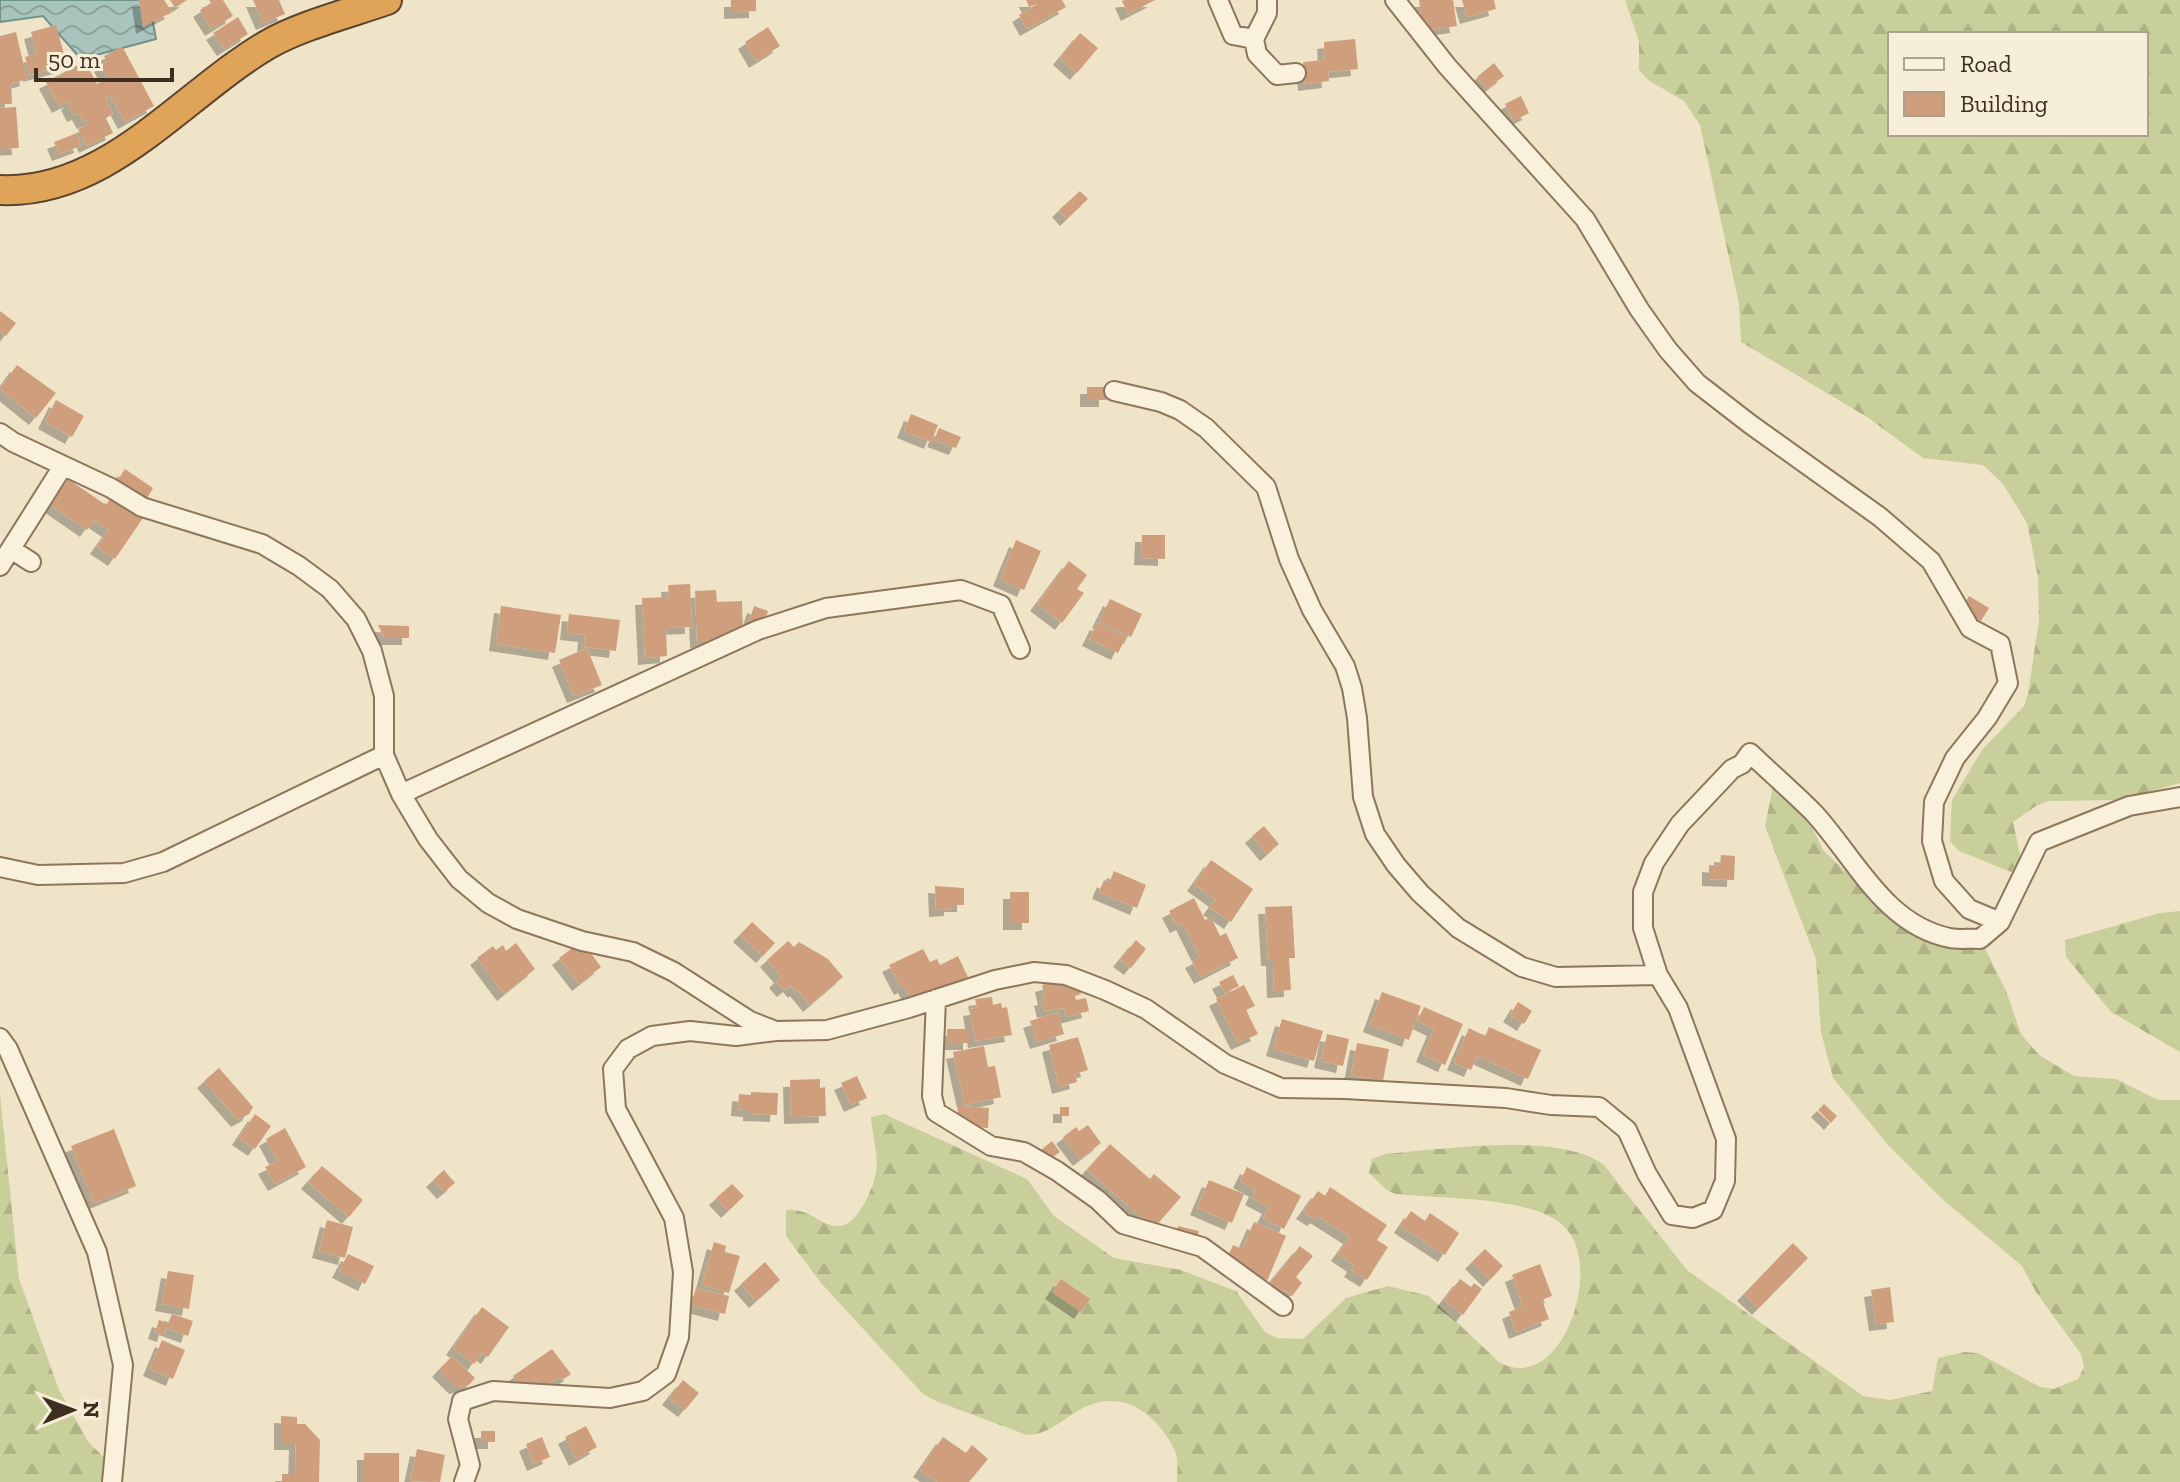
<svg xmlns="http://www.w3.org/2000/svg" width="2180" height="1482" viewBox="0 0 2180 1482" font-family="'Zilla Slab',serif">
	<defs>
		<pattern id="forest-firs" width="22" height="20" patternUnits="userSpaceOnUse" patternTransform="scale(2)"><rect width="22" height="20" fill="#c9cf9b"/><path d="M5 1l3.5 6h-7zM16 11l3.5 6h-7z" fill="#aeb285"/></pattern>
		<pattern id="water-waves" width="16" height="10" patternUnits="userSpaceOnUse" patternTransform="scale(2)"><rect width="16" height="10" fill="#a9c4bc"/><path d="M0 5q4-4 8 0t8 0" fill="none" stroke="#8ba098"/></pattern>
		<filter id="shadow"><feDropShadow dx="-7" dy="7" stdDeviation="0" flood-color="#0004"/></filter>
	</defs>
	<rect width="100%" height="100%" fill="#f0e4c8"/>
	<!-- forest -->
	<path fill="url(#forest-firs)" fill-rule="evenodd" d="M1625,0h555v783l-62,17 -69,1 -13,5 -23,16 9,42 -11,8 -52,-21 -9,-10 2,-41 30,-50 42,-44 4,-12 11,-74 -1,-43 -11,-54 -24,-39 -20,-19 -60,-7 -56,-41 -126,-75 -2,-38 -39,-179 -16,-24 -36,-21 -9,-10v-28zM1890,34h256v100h-256z
		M1773,786l24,10 26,54 53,51 65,30 39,7 26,53 15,43 18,21 35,21 42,3 42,21h22v382h-1003c0,-9 2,-22 -2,-31 -15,-32 -45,-59 -82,-47 -24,7 -40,31 -66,31l-91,-34 -13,-7 -102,-111 -35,-47v-26c24,-2 34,16 52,16 19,1 35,-37 38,-53 3,-17 -4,-39 -5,-56l13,-3 143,65 27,37 60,42 67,12 55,21 29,41 12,6 26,1 43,-41 42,-12 41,10 70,66c59,34 103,-84 70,-130 -23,-33 -108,-33 -146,-36 -9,-1 -22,0 -30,-3 -8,-3 -17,-14 -24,-20l3,-14 13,-5c56,-4 174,-23 219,11l83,105 176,126 27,4 42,-9 6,-33 26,-6 14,1 62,34 14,2 24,-10 6,-12 -3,-13 -45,-62 -14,-26 -81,-68 -52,-52 -56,-68 -12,-46 -5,-73 -51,-133z
		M2180,911v141l-69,-40 -45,-55 -1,-17 95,-27z
		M0,1094l19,185 40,111 30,53 22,21 -2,18h-109z"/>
	<!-- water -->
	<path fill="url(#water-waves)" stroke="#6f938a" stroke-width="2" d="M0,0h149l7,39 -75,20 -38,-43 -43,6z"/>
	<!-- building -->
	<path fill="#cf9f7d" filter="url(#shadow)" d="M139,0h25l8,12 -29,15z
		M170,0h17l-12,8z
		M209,0h14l10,16 -21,13 -12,-19 11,-7z
		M253,0h26l6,14 -22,9z
		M731,0h25v11l-25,1z
		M1026,0h36l4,7 -39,22 -8,-14 18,-11 -8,3z
		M1125,0h30l-27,14 -6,-13z
		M1419,0h34l4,26 -28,4 -1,-9 -6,1z
		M1462,0h32l2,9 -29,8z
		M238,17l10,17 -24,15 -11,-16z
		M56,25l11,40 -37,10 -5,-18 12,-3 -6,-22z
		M768,27l12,19 -24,15 -11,-19z
		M16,32l11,47 -16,5 1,20h-12v-68z
		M1080,33l18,15 -21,25 -17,-15z
		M1355,39l3,30 -30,3 1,9 -24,3 -2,-22 22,-2 -1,-18z
		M122,46l32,60 -29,16 -15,-27 -5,3 8,16 -7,4 7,15 -27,13 -8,-17 11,-6 -1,-3 -4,2 -5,-9 -5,2 -6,-12 3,-3 -12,6 -13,-24 39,-21 12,23 11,-6 -7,-13 6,-3 -3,-6z
		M1494,63l10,13 -17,13 -10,-12z
		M1521,96l8,17 -16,8 -8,-17z
		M16,107l3,41 -19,1v-41z
		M77,133l4,13 -22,8 -5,-12z
		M1080,191l8,8 -21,20 -8,-9z
		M0,311l16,12 -10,13 -6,-4z
		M17,365l39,28 -20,25 -36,-29z
		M1087,387h19v13h-19z
		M56,400l28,16 -12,21 -27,-15z
		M911,414l27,11 -7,17 -27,-11z
		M939,428l22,9 -5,11 -22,-8z
		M125,469l28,19 -8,14 -29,-19z
		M68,479l38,26 6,-9 31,22 -28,41 -18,-12 12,-17 -15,-10 -7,10 -36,-25z
		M1142,535h23v24l-24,-1z
		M1016,540l25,11 -17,39 -24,-11z
		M1069,561l18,14 -10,14 7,4 -22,30 -25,-19z
		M690,584l2,43 -26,1 1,28 -22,2 -3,-60 27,-1 -1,-12z
		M716,590l1,12 25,-1 1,30 -13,1v8l-33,1 -2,-50z
		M1969,596l20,12 -8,13 -20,-12z
		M1110,599l32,15 -11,23 -32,-16z
		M501,606l60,9 -6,38 -59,-9z
		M754,606l14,5 -5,16 -14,-5z
		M569,614l51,6 -4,31 -32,-4 1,-12 -18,-2z
		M1097,623l29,14 -8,16 -29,-14z
		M378,625l31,1v12h-25z
		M587,648l15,37 -28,11 -15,-36z
		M1264,826l15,18 -12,10 -15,-18z
		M1721,855l14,1 -1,24 -25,-1v-14l11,1z
		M1211,860l42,29 -22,33 -21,-14 6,-8 -22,-16z
		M1114,871l32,14 -9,23 -38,-16 5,-12 5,3z
		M935,886l29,2v17h-13v4l-15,1z
		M1010,892h19v31h-19z
		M1194,898l11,22 6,-3 9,19 6,-3 12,25 -37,19 -9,-16 8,-4 -17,-34 -6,3 -8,-15z
		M1292,906l3,52h-6l2,32 -17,1 -1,-32h-5l-3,-52z
		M752,922l23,21 -12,13 -23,-21z
		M1136,940l10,9 -15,19 -11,-8z
		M582,941l19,26 -22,17 -20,-26z
		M788,941l6,6 5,-5 29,17 15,18 -33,28 -13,-16 -2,2 -5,-6 -6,5 -8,-9 5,-5 -14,-16z
		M516,943l19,26 -31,25 -27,-36 16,-12 3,4 7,-5 3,6z
		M923,949l7,13 7,-3 3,6 18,-9 10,21 -54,28 -9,-19 -4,2 -12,-23z
		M1233,975l6,11 -14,7 -6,-11z
		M1070,977l8,3 3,14 -6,2 1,4 10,-2 3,13 -23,6 -2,-9 -20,3 -3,-12 4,-1 -3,-13z
		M1244,985l11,21 -9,4 12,24 -20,9 -22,-44z
		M1382,992l39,14 -12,34 -39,-15z
		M992,997l1,8 8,-2 1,5 5,-1 5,28 -37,6 -5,-32 7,-1 -2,-9z
		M1518,1002l14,9 -8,13 -14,-9z
		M1424,1007l39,17 -18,41 -22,-10 11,-26 -17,-8z
		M1058,1012l6,22 -27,8 -7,-21z
		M1282,1019l41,12 -9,30 -41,-12z
		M1489,1027l52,23 -13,29 -51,-23 -6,14 -17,-7 15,-35 16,8z
		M947,1029h23v14h-23z
		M1327,1034l22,5 -6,27 -22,-5z
		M1078,1037l10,33 -13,4 2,8 -18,5 -10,-42z
		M1357,1043l32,6 -6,32 -32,-6z
		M984,1046l4,21 7,-1 6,31 -36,8 -12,-53z
		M219,1068l34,39 -4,7 -11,6 -34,-39z
		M857,1076l10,22 -16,7 -10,-22z
		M820,1079v9l5,-1 1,29 -35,1 -1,-37z
		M751,1092l27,1 -1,22 -27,-1v-4l-12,-1 1,-15 12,1z
		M1824,1104l13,12 -6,7 -13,-13z
		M958,1106l31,2 -1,20 -31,-2z
		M1060,1107h9v9h-9z
		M255,1114l16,12 -16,23 -16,-11z
		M1088,1125l13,18 -21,16 -17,-22 13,-10 3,4z
		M285,1128l21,39 -31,17 -10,-17 13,-6 -12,-22z
		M114,1129l22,57 -42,17 -23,-57z
		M1052,1141l8,11 -11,8 -8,-10z
		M1110,1144l40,35 4,-5 27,23 -27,31 -67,-58z
		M322,1166l41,34 -14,17 -41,-35z
		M1247,1167l54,29 -17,33 -21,-11 6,-11 -17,-9 4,-8 -16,-9z
		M444,1170l11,13 -11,9 -11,-12z
		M1209,1180l35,14 -12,29 -35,-15z
		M732,1184l12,12 -16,15 -12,-13z
		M1330,1187l57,38 -10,15 11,7 -21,33 -16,-10 3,-5 -16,-11 12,-17 -33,-21 -3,3 -11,-7 15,-21 7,5z
		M1411,1211l14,10 5,-8 29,20 -14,22 -44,-29z
		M327,1220l26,7 -8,31 -26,-7z
		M1254,1222l32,14 -19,45 -42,-19 8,-17 9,4z
		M1178,1226l21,5 -4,13 -20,-5z
		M714,1242l12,4 -1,6 15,4 -11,37 -27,-8z
		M1793,1243l15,15 -49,50 -15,-14z
		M1300,1246l13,10 -17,21 6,6 -10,13 -7,-6 -4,5 -12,-11z
		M1485,1249l18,17 -13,14 -18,-18z
		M348,1254l26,12 -9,18 -26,-13z
		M765,1262l15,18 -24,21 -15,-17z
		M1540,1264l12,32 -10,4 7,19 -33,13 -7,-20 14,-6 -11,-31z
		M168,1271l26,4 -5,34 -27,-5z
		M1061,1279l29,20 -9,13 -29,-20z
		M1460,1279l11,8 3,-4 8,6 -19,26 -19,-15z
		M1890,1287l4,35 -18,2 -5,-34z
		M696,1288l33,8 -4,18 -34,-9z
		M482,1307l27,20 -21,30 -6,-4 -8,11 -21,-16z
		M172,1314l21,7 -5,15 -22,-8 -2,7 -9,-3 4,-12 9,3z
		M162,1340l23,10 -12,29 -23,-10z
		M552,1349l19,25 -9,6 -2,-3 -18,11 -6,-9 -14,10 -9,-13z
		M452,1356l23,22 -6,7 -13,2 -17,-17z
		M683,1380l16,13 -14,17 -16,-12z
		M281,1416l16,1v7h8l15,16 -1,42h-37v-8h13l1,-31h-15z
		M586,1426l11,21 -21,12 -11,-22z
		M481,1431h14v11h-14z
		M542,1437l8,20 -16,7 -8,-20z
		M943,1437l23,16 6,-8 16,14 -19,23h-31l-18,-12z
		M417,1449l28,6 -5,27 -30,-1z
		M364,1453h35v29h-35z"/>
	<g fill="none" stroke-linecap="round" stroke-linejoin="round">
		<defs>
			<path id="minor" d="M1218,0l15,35 21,4 13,-26v-13
				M1395,0l52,66 138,153 54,90 29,41 29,33 53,41 130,93 51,44 39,67 30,16 8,39 -21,35 -32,40 -21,44 -2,39 12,40 25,28 31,13
				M1254,39l3,15 20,21 19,-2
				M1114,391l47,11 19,8 26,18 60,59 23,72 23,51 33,56 7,22 5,30 6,79 12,37 21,31 24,28 38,35 64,39 34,10 102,-2
				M0,433l13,9 98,46 31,19 120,37 37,22 31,23 26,30 16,32 12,45v59l17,39 27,45 31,40 29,24 29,16 65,22 51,11 41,20 76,49 23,9
				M11,549l20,13
				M0,566l63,-100
				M401,794l357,-164 68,-22 135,-18 40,15 19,44
				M0,867l38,8 86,-2 39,-11 221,-107
				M936,999l-4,97 4,16 55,34 33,6 33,19 41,29 25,24 79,23 81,59
				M0,1038l8,11 89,203 26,113 -11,117
				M464,1482l6,-17 -12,-46 4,-18 31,-10 117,7 33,-7 23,-17 13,-37 4,-65 -9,-54 -58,-109 -3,-40 15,-20 24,-13 38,-5 46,5 40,-5 51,-1 82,-22 86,-28 39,-8 32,3 39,15 41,19 79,55 56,24 64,1 161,9 45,7 48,2 28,23 20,44 25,41 21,3 20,-8 12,-29 1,-42 -48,-131 -20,-33 -15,-47v-36l11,-29 26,-39 52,-55 10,-5 8,-11c21,20 43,39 63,59 41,44 71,113 137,126 9,2 20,0 30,1l20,-17 39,-80 90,-36 51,-9"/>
			<path id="highway" d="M0,190c107,5 182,-95 267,-145 32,-19 83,-32 120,-45"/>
		</defs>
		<!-- minor casing -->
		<use href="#minor" stroke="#8d765c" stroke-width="22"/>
		<!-- highway casing -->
		<use href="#highway" stroke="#5b4430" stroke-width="32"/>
		<!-- minor -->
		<use href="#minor" stroke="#faf1dc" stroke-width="18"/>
		<!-- highway -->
		<use href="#highway" stroke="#e0a458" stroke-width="28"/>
	</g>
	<!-- legend -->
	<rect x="1888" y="32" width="260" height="104" fill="#f7eed8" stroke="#ada18e" stroke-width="2"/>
	<rect x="1904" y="58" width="40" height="12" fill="#faf1dc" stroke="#ada18e" stroke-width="2"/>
	<text x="1960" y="72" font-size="24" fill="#3d2e20">Road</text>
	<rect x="1904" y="92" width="40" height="24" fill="#cf9f7d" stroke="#ada18e" stroke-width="2"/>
	<text x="1960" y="112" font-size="24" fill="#3d2e20">Building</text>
	<!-- north arrow -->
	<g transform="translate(72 1410) rotate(89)" stroke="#f7eed8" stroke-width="6" paint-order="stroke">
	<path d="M0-6L14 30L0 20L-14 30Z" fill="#3d2e20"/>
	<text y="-12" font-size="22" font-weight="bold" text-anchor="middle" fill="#3d2e20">N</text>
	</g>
	<!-- scale -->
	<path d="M36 68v12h136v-12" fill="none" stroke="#3d2e20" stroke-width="4"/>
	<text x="48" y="68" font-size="24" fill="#3d2e20" stroke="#f7eed8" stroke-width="6" paint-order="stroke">50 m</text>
</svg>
